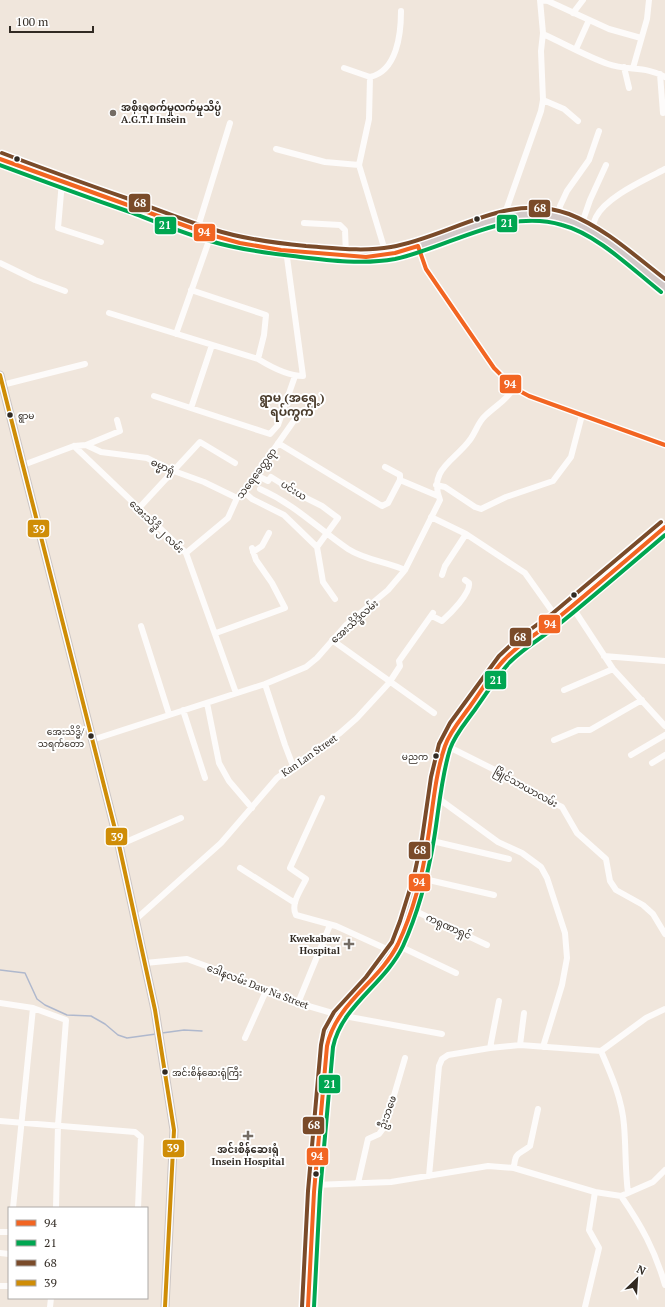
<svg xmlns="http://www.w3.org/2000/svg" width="665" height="1307" viewBox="0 0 665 1307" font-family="'PT Serif','Noto Sans Myanmar',serif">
	<rect width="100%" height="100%" fill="#f0e6dc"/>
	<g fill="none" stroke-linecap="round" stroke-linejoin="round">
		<!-- stream -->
		<path stroke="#afb8cd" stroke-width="1.5" d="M0,970l25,3 12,26 8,6 22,10 24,1 14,8 13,11 9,3 29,-4
			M162,1033l22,-3 18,1"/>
		<!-- street -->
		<path stroke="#fdfbfa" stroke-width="6" d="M540,0l8,1 61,28 32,9
			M573,13l10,-13
			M543,34c22,10 43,22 65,30 19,7 39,2 57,13
			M576,49l13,-29
			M624,67l5,21
			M344,68l26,9
			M633,68l14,-49 2,-19
			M660,74l3,39
			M543,100l21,9 14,12
			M276,149l49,13 34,3
			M62,181l-4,47 43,14
			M504,216l37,-105 2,-11 -2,-49 2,-18 -3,-33
			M558,217l2,-11 7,-15 22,-31 10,-29
			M304,223l36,2 5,5 1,25
			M581,226l9,-26 16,-35
			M197,230l33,-107
			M591,231c2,-5 3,-10 5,-14 11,-21 49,-37 69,-48
			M418,246l8,23 68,99 20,20 15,8 136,49
			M386,254l-27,-89 10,-46 1,-42c27,-6 31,-43 31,-66
			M0,263l35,17 30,11
			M191,290l75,25 -2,20 -6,24c13,8 31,17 45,17l-17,-126
			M109,313l149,46
			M176,334l35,-99
			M2,385l83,-21
			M154,396l116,38 8,-9 17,-49
			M191,408l21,-63
			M278,443l104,63 6,-3 12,-23 38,16
			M86,445l15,7 46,6 24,12 33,12 33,16
			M74,446l112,107 50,140
			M23,465l51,-19 12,-1 34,-14 -3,-11
			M385,467l15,8v5
			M256,475l12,6 3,-4 27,17 24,12 16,12 -21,29
			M436,485l9,2 30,20 6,2 25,-12 47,-16 18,-24 11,-42
			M260,489c36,16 57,39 88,60 17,11 39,13 57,21
			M244,492l8,7 32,16 33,32 6,35 12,17
			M139,508l61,-66 35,21
			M431,517l35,17 59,39 32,45
			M253,552l9,-6 7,-13
			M186,553l42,-35 9,-20 7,-6 49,-70
			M442,575l3,-9 21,-32
			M571,605l42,64 52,57
			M432,616l10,5c8,-7 29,-28 27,-38l-4,-3
			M141,626l28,88
			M216,633l69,-25 -13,-25 -16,-23 -4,-12
			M332,640l102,73
			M604,656l61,5
			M265,684l20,61 8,21
			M564,690l49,-21
			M207,703l12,60 10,18 23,27
			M183,710l22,68
			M92,740l173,-56 41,-17 11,-9 29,-33 42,-35 17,-20 35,-70c-12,-30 14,-39 29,-59 6,-7 9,-19 16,-25 10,-10 22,-16 29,-28
			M554,740l24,-10h12l52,-30
			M445,745l56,28 20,14 41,20 15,26 29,26 4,22 6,9 27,15 10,9 12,20
			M631,755l34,-20
			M652,763l13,-8
			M435,796l63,46 24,11 19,14 6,11 18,55 2,25 -5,27 -19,62
			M322,798l-32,70 16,11c-5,11 -16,25 -10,36l40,11 55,25
			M428,840l81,19
			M119,845l62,-27
			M240,868l55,35
			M420,878l74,17
			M411,909l76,36
			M135,920l86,-77 56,-65 63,-45 17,-15 32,-35 11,-17 -1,-5 34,-48
			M397,945l59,28
			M145,963l42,-4 33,12 78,32 41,12 103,19
			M0,1003l33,5 33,12 -8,105 -2,83
			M298,1003l32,-78
			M245,1038l21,-47
			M520,1045l4,-32
			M490,1048l9,-47
			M601,1051c10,23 21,48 23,74 2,23 1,45 4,68
			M601,1051l45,-33 19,-9
			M0,1121l135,11 6,5 -3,71
			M514,1168c1,-17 5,-13 16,-22l8,-37
			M429,1176l10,-110 3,-7 6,-4 42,-7 30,-3 81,6
			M358,1183l10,-44 11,-5 6,-8 20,-68
			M314,1185l77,-3 97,-16 26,2 81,24 26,4 32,-14 12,-12
			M621,1196c20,29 34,54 44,89
			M13,1208l20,-200
			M0,1232h9
			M0,1253l9,1
			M0,1286h9
			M50,1307l1,-9
			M585,1307l14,-59 -10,-18 6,-38"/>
		<!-- secondary -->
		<path stroke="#ccc6c5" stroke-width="9" d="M0,375l119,470 36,165 19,120 -9,177"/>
		<!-- primary -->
		<path stroke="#d2c9c8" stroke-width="10" d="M0,159l211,76c36,10 72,15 110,18 25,2 47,4 72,0 58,-10 111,-54 172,-34 32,11 72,47 100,68
			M308,1307l6,-115 13,-146 3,-14 9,-17 32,-34 26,-36 9,-22 14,-45 8,-38 9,-62 8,-33 10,-18 49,-67 16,-16 37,-26 108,-91"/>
		<defs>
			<path id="bus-1" d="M0,159l211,76 29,8 41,7 85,7 29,-4 23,-7
				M418,246l8,23 68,99 20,20 15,8 136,49
				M308,1307l6,-115 13,-146c9,-43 52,-64 71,-102 15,-32 25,-71 30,-106 5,-30 7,-63 17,-92 5,-15 17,-28 26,-41 11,-15 21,-33 34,-46 16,-17 36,-28 54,-42 36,-30 71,-60 106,-90"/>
			<path id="bus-2" d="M0,165c43,16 87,32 130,47 26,10 53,21 80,29 27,8 55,12 83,15 33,4 69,9 102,3 56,-12 109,-51 167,-34 35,9 71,45 99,67
				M314,1307l6,-115 13,-145c9,-42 52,-63 70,-101 15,-33 25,-71 31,-107 5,-30 7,-61 16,-90 5,-15 17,-28 26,-41 11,-15 21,-32 34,-46 16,-16 35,-26 53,-41 34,-28 68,-57 102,-86"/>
			<path id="bus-3" d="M2,153c42,16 84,31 127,46 27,10 55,21 83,30 30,10 63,14 94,17 28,2 57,6 85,1 59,-10 116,-56 178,-33 36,14 66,42 96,65
				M302,1307l6,-116 13,-146 3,-15 10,-18 32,-35 26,-35 8,-21 14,-45 8,-37 9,-62 8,-33 11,-21 49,-67 17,-16 37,-27 108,-91"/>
			<path id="bus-4" d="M0,375l119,470 36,165 19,120 -9,177"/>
		</defs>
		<!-- bus-1 casing -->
		<use href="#bus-1" stroke="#fff" stroke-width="7"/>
		<!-- bus-2 casing -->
		<use href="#bus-2" stroke="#fff" stroke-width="7"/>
		<!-- bus-3 casing -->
		<use href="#bus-3" stroke="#fff" stroke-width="7"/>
		<!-- bus-4 casing -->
		<use href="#bus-4" stroke="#fff" stroke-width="7"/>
		<!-- bus-1 -->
		<use href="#bus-1" stroke="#f26522" stroke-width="4"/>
		<!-- bus-2 -->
		<use href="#bus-2" stroke="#00a651" stroke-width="4"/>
		<!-- bus-3 -->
		<use href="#bus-3" stroke="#7a4b2a" stroke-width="4"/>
		<!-- bus-4 -->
		<use href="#bus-4" stroke="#cf8d07" stroke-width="4"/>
	</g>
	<!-- markers -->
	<g fill="#746c64" stroke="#fff" stroke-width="1.5">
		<circle cx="113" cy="113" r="4"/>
		<path d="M347 938h4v4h4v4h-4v4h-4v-4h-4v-4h4z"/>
		<path d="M246 1130h4v4h4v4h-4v4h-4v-4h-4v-4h4z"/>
	</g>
	<g fill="#312a23" stroke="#fff" stroke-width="1.5">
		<circle cx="17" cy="159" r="3.5"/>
		<circle cx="477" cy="219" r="3.5"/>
		<circle cx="10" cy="415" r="3.5"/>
		<circle cx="574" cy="595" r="3.5"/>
		<circle cx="91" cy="736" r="3.5"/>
		<circle cx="436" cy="756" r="3.5"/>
		<circle cx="165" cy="1072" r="3.5"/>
		<circle cx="316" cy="1174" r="3.5"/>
	</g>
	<g text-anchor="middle" stroke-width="4" stroke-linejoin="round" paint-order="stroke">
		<!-- bus labels -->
		<g font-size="9" fill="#312a23" stroke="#fff" text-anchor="start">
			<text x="18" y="419">ရွာမ</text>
			<text x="84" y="735" text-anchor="end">အေးသိဒ္ဓိ/<tspan x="84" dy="12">သရက်တော</tspan></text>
			<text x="428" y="760" text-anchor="end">မညက</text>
			<text x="172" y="1076">အင်းစိန်ဆေးရုံကြီး</text>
		</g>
		<!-- poi labels -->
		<g font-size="10" font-weight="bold" fill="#312a23" stroke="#fff" text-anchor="start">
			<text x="121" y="111">အစိုးရစက်မှုလက်မှုသိပ္ပံ<tspan x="121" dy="12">A.G.T.I Insein</tspan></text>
			<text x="340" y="942" text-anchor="end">Kwekabaw<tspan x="340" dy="12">Hospital</tspan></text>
			<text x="248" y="1153" text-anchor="middle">အင်းစိန်ဆေးရုံ<tspan x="248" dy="12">Insein Hospital</tspan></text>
		</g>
		<!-- street labels -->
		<g font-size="10" fill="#312a23" stroke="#fff">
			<text transform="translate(163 466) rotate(25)" y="4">ဓမ္မာရုံ</text>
			<text transform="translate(256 473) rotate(-54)" y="4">သရေခေတ္တရာ</text>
			<text transform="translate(294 490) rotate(32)" y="4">ပင်းယ</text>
			<text transform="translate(157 526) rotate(44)" y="4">အေးသိဒ္ဓိ ၂ လမ်း</text>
			<text transform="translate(354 621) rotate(-42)" y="4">အေးသိဒ္ဓိလမ်း</text>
			<text transform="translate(309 755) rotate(-35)" y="4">Kan Lan Street</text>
			<text transform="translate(526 787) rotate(29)" y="4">မြိုင်သာယာလမ်း</text>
			<text transform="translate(449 926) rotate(24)" y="4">ကရုဏာရှင်</text>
			<text transform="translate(258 986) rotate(21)" y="4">ဒေါနလမ်း Daw Na Street</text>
			<text transform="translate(387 1112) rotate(-71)" y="4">ဦးဘဖေ</text>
		</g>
		<!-- quarter labels -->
		<g font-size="12" font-weight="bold" fill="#4a3c2c" stroke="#fff">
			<text x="292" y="402">ရွာမ (အရှေ့)<tspan x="292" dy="14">ရပ်ကွက်</tspan></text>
		</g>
	</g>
	<g stroke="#fff" stroke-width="1.5">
		<rect x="128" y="193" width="23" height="20" rx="4" fill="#7a4b2a"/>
		<rect x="528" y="199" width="23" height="19" rx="4" fill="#7a4b2a"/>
		<rect x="496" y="214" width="22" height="19" rx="4" fill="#00a651"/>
		<rect x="154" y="216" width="23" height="19" rx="4" fill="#00a651"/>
		<rect x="193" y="223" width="23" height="19" rx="4" fill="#f26522"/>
		<rect x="499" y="374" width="23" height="20" rx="4" fill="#f26522"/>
		<rect x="27" y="519" width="23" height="19" rx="4" fill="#cf8d07"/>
		<rect x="538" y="614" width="23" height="20" rx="4" fill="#f26522"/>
		<rect x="509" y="627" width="23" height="20" rx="4" fill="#7a4b2a"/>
		<rect x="484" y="670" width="23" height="20" rx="4" fill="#00a651"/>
		<rect x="105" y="827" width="23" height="19" rx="4" fill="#cf8d07"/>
		<rect x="408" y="841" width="23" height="19" rx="4" fill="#7a4b2a"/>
		<rect x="408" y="873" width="23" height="19" rx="4" fill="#f26522"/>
		<rect x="318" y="1074" width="23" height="20" rx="4" fill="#00a651"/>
		<rect x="302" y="1116" width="23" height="19" rx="4" fill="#7a4b2a"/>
		<rect x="162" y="1139" width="23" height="19" rx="4" fill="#cf8d07"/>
		<rect x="306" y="1147" width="23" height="19" rx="4" fill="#f26522"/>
	</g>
	<g font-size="11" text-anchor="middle" font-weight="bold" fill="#fff">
		<text x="140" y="207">68</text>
		<text x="540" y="212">68</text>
		<text x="507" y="227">21</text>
		<text x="165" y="229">21</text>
		<text x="204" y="236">94</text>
		<text x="510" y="388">94</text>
		<text x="39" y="533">39</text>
		<text x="550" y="628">94</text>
		<text x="520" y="641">68</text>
		<text x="496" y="684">21</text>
		<text x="117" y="841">39</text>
		<text x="420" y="854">68</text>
		<text x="419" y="886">94</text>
		<text x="330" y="1088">21</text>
		<text x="314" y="1129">68</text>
		<text x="173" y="1152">39</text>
		<text x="317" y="1160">94</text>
	</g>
	<!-- legend -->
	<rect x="8" y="1207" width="140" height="92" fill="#ffffff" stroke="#adaaa7"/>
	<rect x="16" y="1220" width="20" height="6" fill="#f26522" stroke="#adaaa7"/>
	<text x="44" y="1227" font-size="12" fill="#312a23">94</text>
	<rect x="16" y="1240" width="20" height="6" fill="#00a651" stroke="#adaaa7"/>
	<text x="44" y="1247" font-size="12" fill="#312a23">21</text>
	<rect x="16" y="1260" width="20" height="6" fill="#7a4b2a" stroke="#adaaa7"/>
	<text x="44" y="1267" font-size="12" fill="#312a23">68</text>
	<rect x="16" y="1280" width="20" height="6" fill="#cf8d07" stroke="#adaaa7"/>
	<text x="44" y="1287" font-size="12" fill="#312a23">39</text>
	<!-- north arrow -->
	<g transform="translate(637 1279) rotate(25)" stroke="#ffffff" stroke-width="3" paint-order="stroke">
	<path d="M0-3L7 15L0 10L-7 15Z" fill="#312a23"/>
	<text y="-6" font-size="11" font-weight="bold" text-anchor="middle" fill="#312a23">N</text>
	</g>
	<!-- scale -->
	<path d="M10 26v6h83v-6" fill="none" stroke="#312a23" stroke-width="2"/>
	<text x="16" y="26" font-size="12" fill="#312a23" stroke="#ffffff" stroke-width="3" paint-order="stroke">100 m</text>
</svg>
